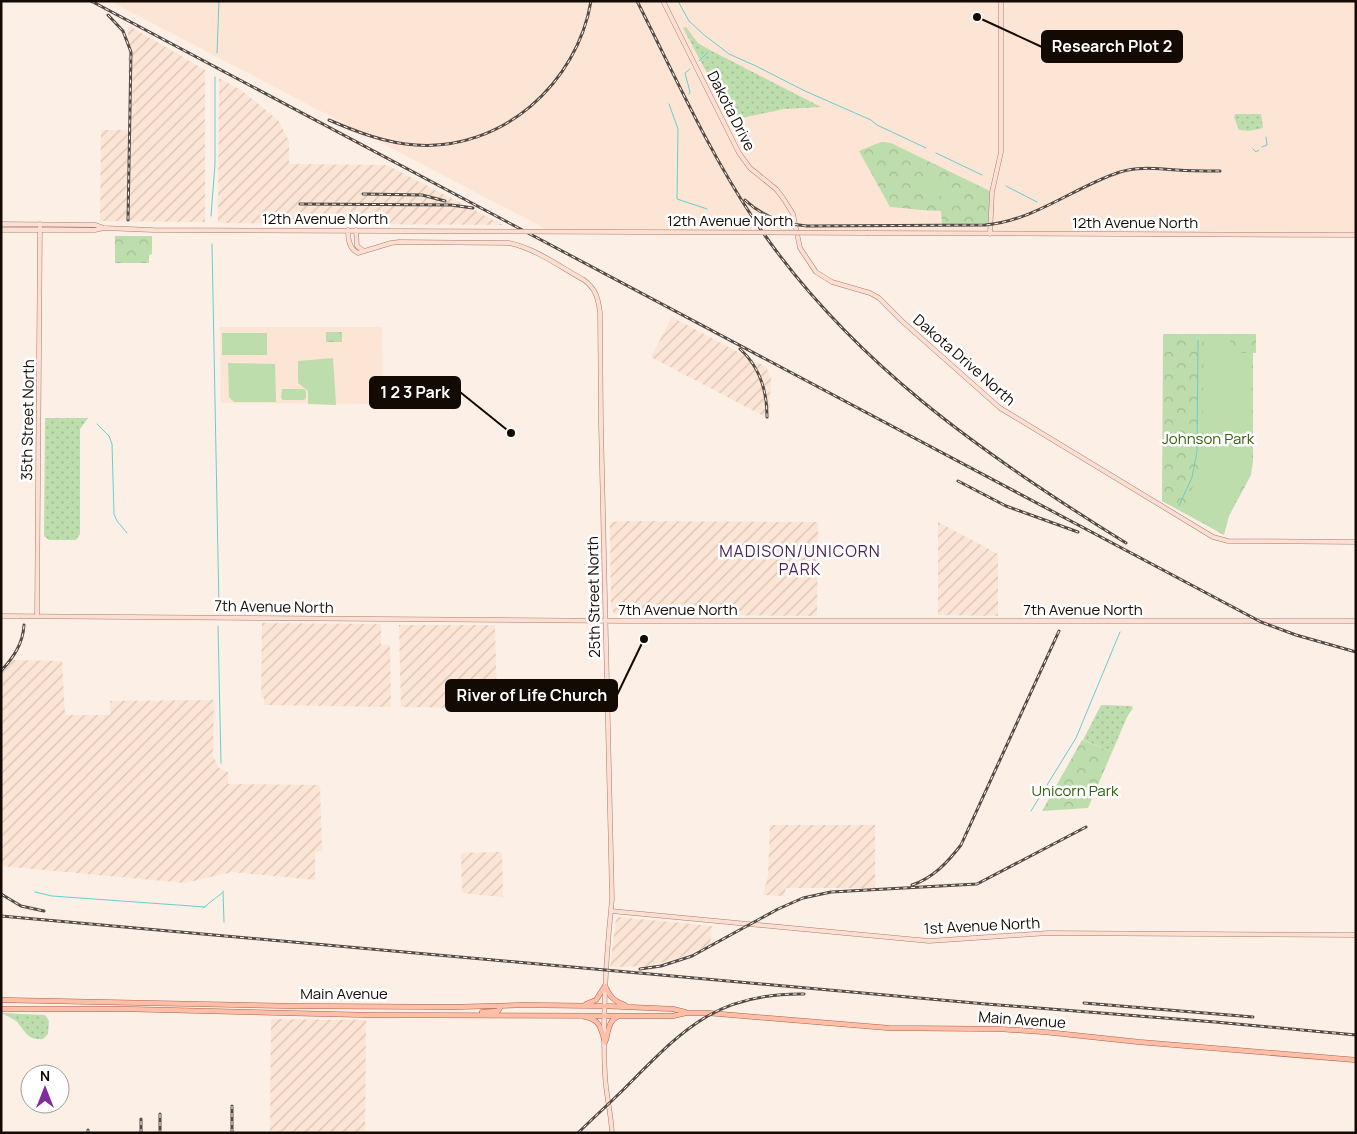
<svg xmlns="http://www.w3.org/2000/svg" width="1357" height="1134" viewBox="0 0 1357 1134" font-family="Manrope,sans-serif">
	<defs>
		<pattern id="industrial-furrows" width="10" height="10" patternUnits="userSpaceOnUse" patternTransform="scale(1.25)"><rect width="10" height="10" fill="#fce5d5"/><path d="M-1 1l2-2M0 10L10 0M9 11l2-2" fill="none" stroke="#d7c3b5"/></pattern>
		<pattern id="grass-dots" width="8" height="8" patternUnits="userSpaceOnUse" patternTransform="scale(1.25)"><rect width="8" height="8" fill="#bdddad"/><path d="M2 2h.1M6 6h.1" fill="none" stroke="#a2bc93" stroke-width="1.8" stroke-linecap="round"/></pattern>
		<pattern id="park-crowns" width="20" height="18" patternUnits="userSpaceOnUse" patternTransform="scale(1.25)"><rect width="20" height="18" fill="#bdddad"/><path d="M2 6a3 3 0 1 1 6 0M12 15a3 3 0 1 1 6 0" fill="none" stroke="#a2bc93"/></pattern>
	</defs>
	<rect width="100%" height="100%" fill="#fcefe6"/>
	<!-- built -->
	<path fill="#fce5d5" d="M110,1h1246v231l-808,-2z
		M220,327h162l1,77 -162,-1z"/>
	<!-- industrial -->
	<path fill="url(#industrial-furrows)" d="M128,25l77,45v152l-105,-1 1,-91h28z
		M219,78l22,12 37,30 11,21v23l98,1 116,60 -285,-2z
		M672,317l94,50 5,11 -2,41 -118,-62z
		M626,521l190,1 2,1 -1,93 -203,-2 -3,-9 -1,-80 1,-3z
		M938,522l60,32v62l-60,-1z
		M262,623l119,1v21h9l1,62 -127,-2v-7l-3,-1z
		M399,625h96l2,83 -96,-1z
		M13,660l49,1 3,54h45v-14l104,-1 -1,56 6,12 9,4v12l92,1 2,66 -7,1v28l-83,-8 -47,11 -184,-17v-192z
		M770,825h105v63h-89l-2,8 -21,-1 5,-19z
		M502,852l1,45 -41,-4 -1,-40z
		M619,917l93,9 -2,19 -34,14 -27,7 -39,1 6,-48z
		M271,1019l95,1 -1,113h-95z"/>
	<!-- grass -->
	<path fill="url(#grass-dots)" d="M686,27l12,16 10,6 113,58 -37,2 -52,11 -49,-92z
		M1235,114h26l2,14 -14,3 -10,-1 -5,-13z
		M45,418h43l-8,11v105l-4,6h-27l-5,-4z
		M1101,705l31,1 1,2 -6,9 -15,35 -29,-12z
		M1,1013l44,2 4,6 -1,13 -5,5c-16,2 -18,-9 -27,-18 -4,-3 -11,-6 -15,-8z"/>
	<!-- park -->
	<path fill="url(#park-crowns)" d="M881,142l10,1 101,49 -2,33 -48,-1 -1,-13c-17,0 -34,-3 -51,-4l-31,-56z
		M115,236h37v18l-3,1v8h-34z
		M326,332h16v10h-16z
		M1164,334h92v19h-3v108l-2,14 -22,41 -5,19 -62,-34 1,-166z
		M1082,740l30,12 -24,56 -46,3z"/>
	<!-- garden -->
	<path fill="#bdddad" d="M929,178l5,2 6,7 15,4c4,6 7,17 -4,15 -5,-4 -8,-9 -13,-12 -8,-4 -14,-2 -20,-9l1,-4z
		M222,333h45v22h-45z
		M1204,336h26l1,17h21v109c-6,25 -25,45 -29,71l-40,-22 9,-22 10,-30z
		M333,358l3,47 -28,-1v-13l-10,-8v-22z
		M228,363l47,1 1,38h-42l-5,-5z
		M282,389h22l2,2v7l-2,2h-21l-2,-2z"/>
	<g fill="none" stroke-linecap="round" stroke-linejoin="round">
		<!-- stream -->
		<path stroke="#68cdcf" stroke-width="1" d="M678,1l11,20 14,13 26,20 27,12 49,25 66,29 6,5 49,23
			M217,53l2,-52
			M699,61l9,-9
			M689,94l1,-2 -5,-19 5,-4
			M669,104l9,25 -1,70 30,10
			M1262,147l5,-2 -1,-8
			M1253,149l3,3 3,-2
			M936,153l46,22
			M1006,186l31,16
			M211,216l4,-52v-87
			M212,244l7,365
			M97,424l12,12 3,8 2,70 3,7 10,12
			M1179,506l13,-29 5,-25 1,-112
			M218,626l3,137
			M1031,811l45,-73 44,-106
			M223,891l1,31
			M35,892l17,4 153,11
			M203,908l19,-15"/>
		<defs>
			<path id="secondary" d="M663,1l76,152 11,15 26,21 7,9 10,16 7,34 16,24 16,10 38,11 9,5 24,24 97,86 213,129 15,4 128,1
				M1,224l95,1 8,3
				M1,230h94l9,-2 49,2 236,1
				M348,230c0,9 1,19 10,23l33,-10 8,-1 110,1c26,5 53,25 75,37 12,9 14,18 16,32l1,113 11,474c-6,58 -10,118 -7,176 1,20 6,38 7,58
				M356,230l1,16 7,5
				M868,233l488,2
				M990,234l2,-42 9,-40v-151
				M1,616l623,5h732
				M37,616l3,-392
				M611,911l318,30 119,-8 308,2"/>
			<path id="primary" d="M605,986c5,11 9,15 20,19
				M1,1000l289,6 164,1 70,-2 81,1 68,3 12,3
				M586,1004l10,-4 9,-14
				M1,1009h124l243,6 305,1 13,-3h22l181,15 111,1 45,3 94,10 217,18
				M482,1012l16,-1 3,-5
				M585,1017c15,2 16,12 20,25
				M606,1040c2,-9 3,-21 13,-24"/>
		</defs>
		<!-- secondary casing -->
		<use href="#secondary" stroke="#9e816c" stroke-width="5"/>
		<!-- primary casing -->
		<use href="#primary" stroke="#ab6248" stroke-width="5.5"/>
		<!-- secondary -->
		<use href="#secondary" stroke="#feded3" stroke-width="4"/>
		<!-- primary -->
		<use href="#primary" stroke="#febea7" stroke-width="4.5"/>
		<defs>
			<path id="rail" d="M91,1l1170,621 35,13 60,17
				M637,1c37,73 71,149 116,217 94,142 231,237 373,325
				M108,15l15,16 8,21 -3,168
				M329,120c28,12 56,23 87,25 86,6 161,-61 175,-144
				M363,194l59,1 23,6
				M745,200c18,17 38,24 62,26l178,-1c49,-4 89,-38 135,-53 19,-6 38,-3 57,-2 14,1 29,1 43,1
				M300,204l151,1 22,3
				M740,349c20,18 27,42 27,68
				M958,481l48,25 72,26
				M1,671c12,-13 22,-27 23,-46
				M912,885c21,-7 35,-22 49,-40l98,-214
				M1,894l20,12 23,5
				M1,916l985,88 229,18 141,13
				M640,969l21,-3 31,-10 86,-47 25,-11 28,-6 146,-8 109,-57
				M1084,1003l169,14
				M160,1114v19
				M88,1130v3
				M141,1133v-14
				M232,1133v-27
				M578,1133c15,-15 32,-30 47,-45 58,-58 90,-95 179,-94"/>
		</defs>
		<!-- rail casing -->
		<use href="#rail" stroke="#564b44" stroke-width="3"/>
		<!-- rail -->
		<use href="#rail" stroke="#fff" stroke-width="1" stroke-dasharray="4" stroke-linecap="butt"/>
		<defs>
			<path id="secondary-bridge" d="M389,231l479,2"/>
		</defs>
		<!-- secondary-bridge casing -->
		<use href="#secondary-bridge" stroke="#9e816c" stroke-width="5" stroke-linecap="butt"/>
		<!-- secondary-bridge -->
		<use href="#secondary-bridge" stroke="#feded3" stroke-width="4"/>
	</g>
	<g text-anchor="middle" stroke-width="5" stroke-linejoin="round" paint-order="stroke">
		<!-- street labels -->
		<g font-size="15" fill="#140a04" stroke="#fff">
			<text transform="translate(731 111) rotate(63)" y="5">Dakota Drive</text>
			<text x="325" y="224">12th Avenue North</text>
			<text x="730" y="226">12th Avenue North</text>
			<text x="1135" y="228">12th Avenue North</text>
			<text transform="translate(964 360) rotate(41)" y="5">Dakota Drive North</text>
			<text transform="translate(28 420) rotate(-89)" y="5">35th Street North</text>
			<text transform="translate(594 597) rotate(-91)" y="5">25th Street North</text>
			<text transform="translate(274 607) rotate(1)" y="5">7th Avenue North</text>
			<text x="678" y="615">7th Avenue North</text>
			<text x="1083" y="615">7th Avenue North</text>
			<text transform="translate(982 926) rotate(-3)" y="5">1st Avenue North</text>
			<text x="344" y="999">Main Avenue</text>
			<text transform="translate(1022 1020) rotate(4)" y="5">Main Avenue</text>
		</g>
		<!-- park labels -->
		<g font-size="15" fill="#316108" stroke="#fff">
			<text x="1208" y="444">Johnson Park</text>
			<text x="1075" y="796">Unicorn Park</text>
		</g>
		<!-- neighbourhood labels -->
		<g font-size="16" letter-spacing="1" fill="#4a2358" stroke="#fff">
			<text x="800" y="557">MADISON/UNICORN<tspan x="800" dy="18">PARK</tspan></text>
		</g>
	</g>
	<!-- callouts -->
	<path fill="none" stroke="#140a04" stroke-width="2" d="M977 17L1042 47M511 433L460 392M644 639L617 695"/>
	<g fill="#140a04" stroke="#fff" stroke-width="2">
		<circle cx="977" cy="17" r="5"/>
		<circle cx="511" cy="433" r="5"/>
		<circle cx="644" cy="639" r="5"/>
	</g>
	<g fill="#140a04" stroke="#140a04" stroke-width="2">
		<rect x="1042" y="31" width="140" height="31" rx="5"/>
		<rect x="370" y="377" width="90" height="31" rx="5"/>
		<rect x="446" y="680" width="171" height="31" rx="5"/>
	</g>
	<g font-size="16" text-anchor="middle" font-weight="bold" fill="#fff">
		<text x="1112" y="52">Research Plot 2</text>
		<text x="415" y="398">1 2 3 Park</text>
		<text x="532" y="701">River of Life Church</text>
	</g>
	<!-- border -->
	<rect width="1357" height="1134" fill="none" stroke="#140a04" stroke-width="5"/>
	<!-- north arrow -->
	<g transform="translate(45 1089)"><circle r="24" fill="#ffffff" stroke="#a19d9b"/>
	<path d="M0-4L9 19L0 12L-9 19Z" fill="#7f2d9c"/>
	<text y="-8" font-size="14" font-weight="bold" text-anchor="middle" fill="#140a04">N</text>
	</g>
</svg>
